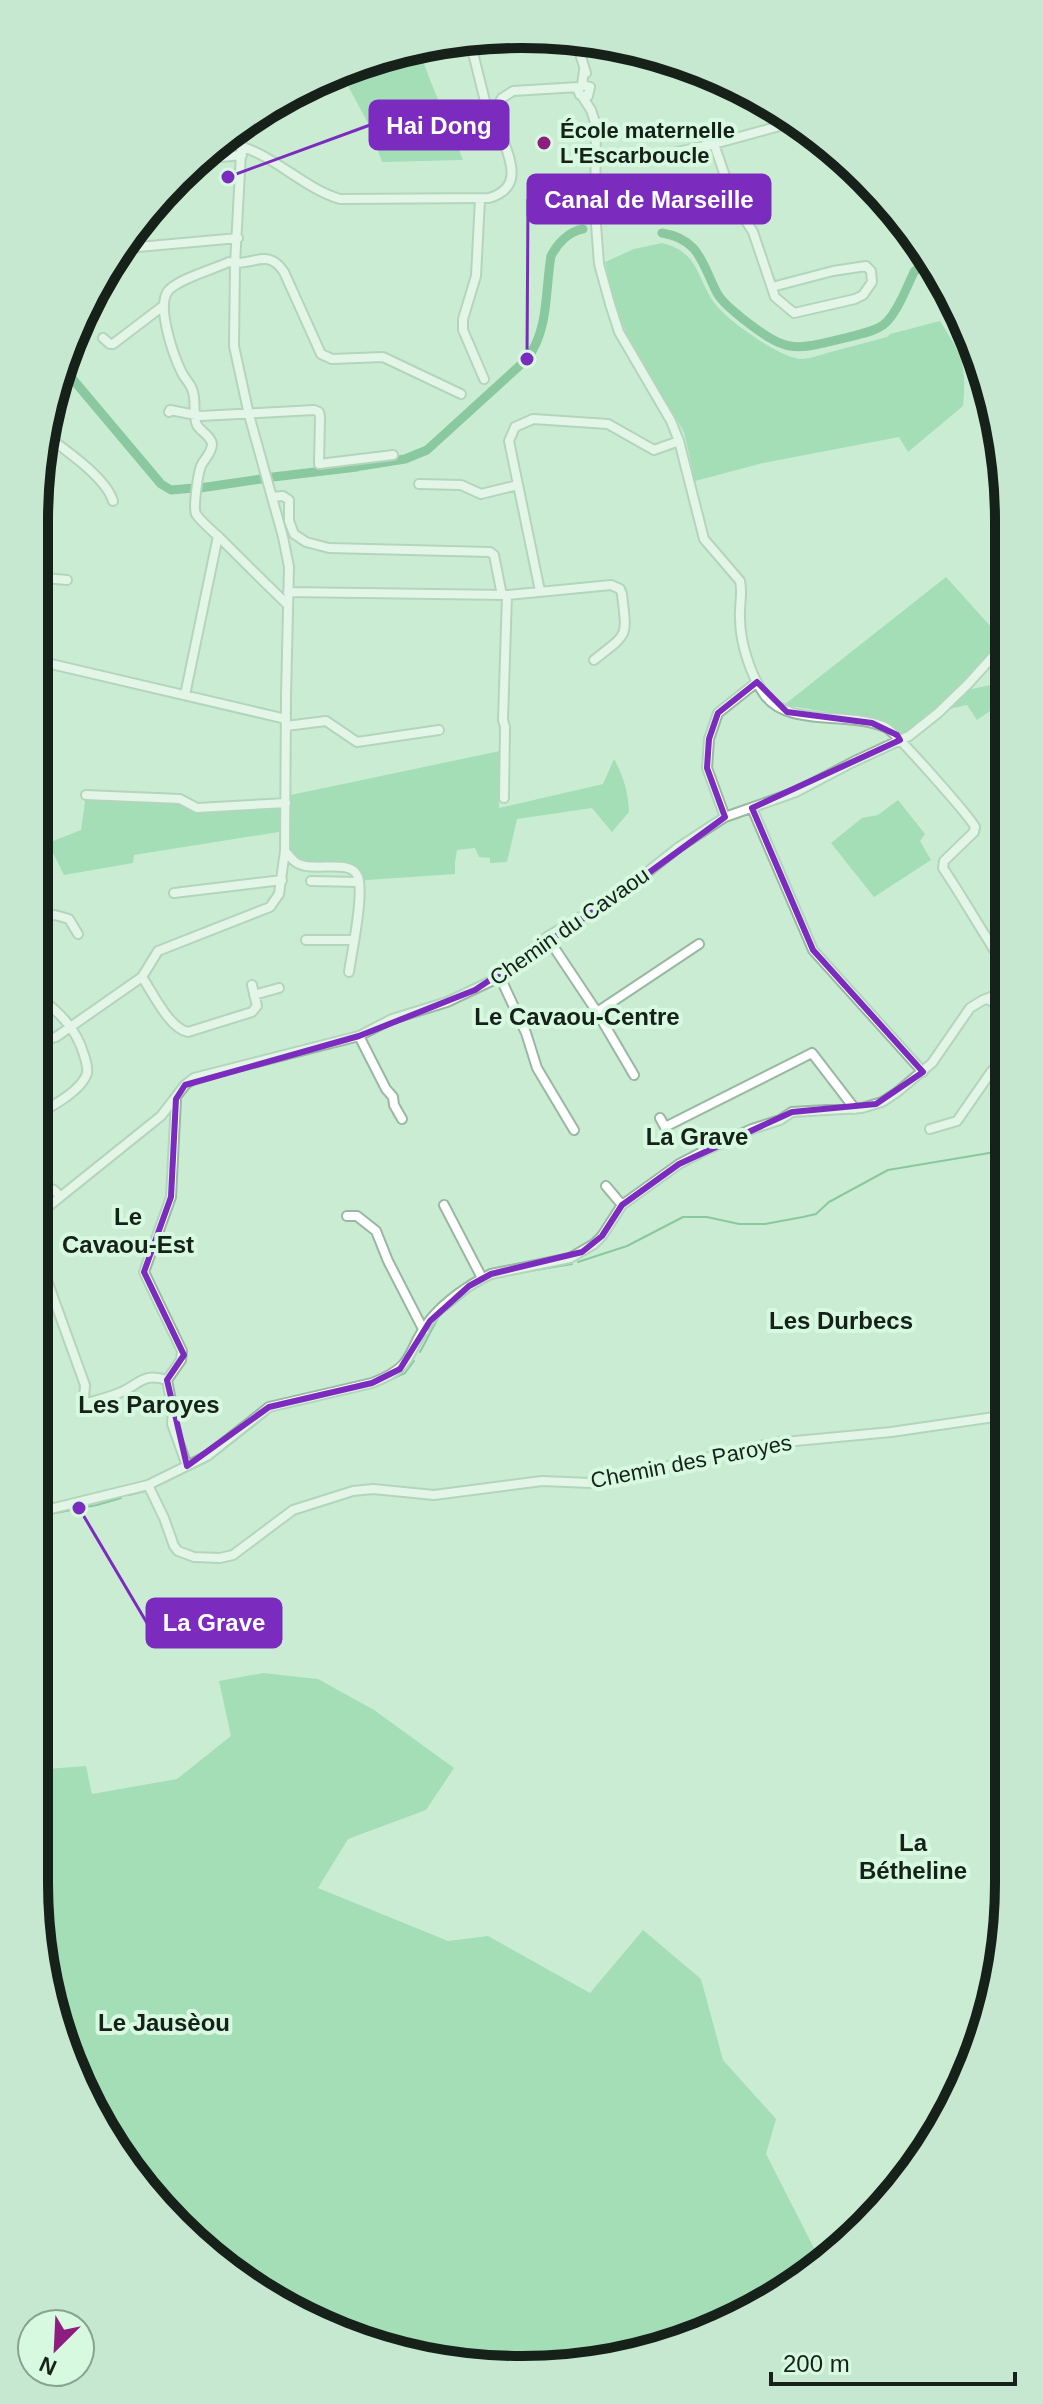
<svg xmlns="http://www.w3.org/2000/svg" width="1043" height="2404" viewBox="0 0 1043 2404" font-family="Helvetica,sans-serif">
	<rect width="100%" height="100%" fill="#caecd3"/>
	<!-- green -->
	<path fill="#73cc92" d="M421,54c11,36 29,70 42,106l-81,2 -13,-37 -21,-39 -4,-12z
		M662,243c38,9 34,36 54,62 12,16 67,55 87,54 8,-1 17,-4 24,-6 20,-5 40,-11 60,-16l3,-3 50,-13c22,35 27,43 23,85l-55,46 -9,-15 -136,26 -68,18 -11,-49 -56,-95 -12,-28 -11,-47 29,-13z
		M946,577l56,62 -45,50 -55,47 -19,-15 -99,-16z
		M1005,682l1,27 -12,7 -4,-5 -13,9 -10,-15 -18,4 18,-19z
		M500,751l-1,57 104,-24 11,-25c10,18 14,33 15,53l-17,20 -20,-24 -75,11 -10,43 -17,1v-5l-11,-1 -4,-9 -18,2 -2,12v12l-88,6 -8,2 -3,-10 -47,-5 -24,-16v-20l-151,24 -1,8 -69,12 -16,-32 33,-13 5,-35 94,4 17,9 89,-5v-7z
		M898,800l27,34 -5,7 11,19 -57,37 -43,-54 31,-25 16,-3z
		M263,1673l55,6 56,31 80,58 -28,42 -78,29 -30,49 130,53 40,-5 102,57 53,-63 58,49 22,81 53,59 -10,35 51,100 -10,16 -42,35 -179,61 -159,-5 -150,-57 -122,-100 -95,-164 -26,-158v-112l52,-4 6,28 85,-15 54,-43 -12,-55z"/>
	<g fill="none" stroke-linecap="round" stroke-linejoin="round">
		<!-- stream -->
		<path stroke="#3c9b62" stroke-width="2" d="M578,1262l49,-16 56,-29h24l32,7h26l38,-7 13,-3 13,-12 59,-32 119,-20
			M518,1273l54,-9
			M420,1352l19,-36 39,-31
			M375,1386l30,-13 9,-12
			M321,1399l48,-11
			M156,1486l54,-26 57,-45
			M129,1495l16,-4
			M50,1514l47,-9 24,-7"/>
		<!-- canal -->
		<path stroke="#3c9b62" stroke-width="9" d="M662,233c38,6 40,31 55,60 6,11 17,18 26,26 44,34 49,32 102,19 34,-9 41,-7 57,-40
			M903,296l11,-24 14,-14
			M60,364l101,120 10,6 23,-2
			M361,466l44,-7 22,-9 100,-91c22,-29 18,-68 24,-103 6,-12 18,-25 32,-27
			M273,477l84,-10
			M200,488l61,-9"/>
		<defs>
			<path id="street" d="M470,41l16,64 10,11
				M578,47l8,26
				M306,84l36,-1
				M582,85l8,2 -2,9 -8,-1 -2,-5 4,-5 2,-15
				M582,96l9,14 5,15 -1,86 4,53 11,40 9,28 52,89 8,20 25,98 36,42c3,13 -1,25 0,37 0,24 10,56 24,76 23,34 85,17 121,33 9,3 85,90 90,100l-1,5 -30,29 -1,7c22,33 41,67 63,100
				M714,144l20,58 19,30 22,65 19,16 61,-14 8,-4 9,-13 -1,-11 -5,-5 -33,5 -61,16
				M243,147c35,12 63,42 97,52l149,-1c44,-13 11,-54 7,-82 -1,-7 3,-13 6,-18l11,-7 66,-4
				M210,158l32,-3
				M640,160l74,-16 80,-22
				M480,199l-4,77 -13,43v11l21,49
				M127,248l111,-10
				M103,338l7,6h3l50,-38
				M169,412l1,-2 31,6 113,-6 5,2 1,5 -1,47 74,-9
				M48,437c19,14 58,41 65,64
				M419,484l42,1 20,9 37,-9
				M272,497l11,-1 6,4v21l5,13 12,8 23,6 161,4 4,3 8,40
				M34,577l33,3
				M540,591l-31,-150 6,-14 18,-8 75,5 46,26 25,-9
				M288,592l219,3 104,-10 9,4 2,5c5,45 7,38 -28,66
				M288,605c-22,-21 -44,-43 -66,-65 -8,-8 -20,-17 -26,-26 -3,-6 2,-41 5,-48 3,-7 11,-13 11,-22 -1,-8 -11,-12 -15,-19 -5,-11 0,-25 -5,-36 -2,-6 -7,-10 -10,-16 -8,-16 -26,-66 -14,-82 10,-12 46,-22 61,-29 22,6 38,-16 55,10l37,82 11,5 51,-2 78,37
				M34,660l252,59
				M185,695l33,-159
				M286,726l40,-5 31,21 82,-12
				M86,795l94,4 17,9 89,-5
				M504,798l1,-71 -2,-7 4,-125
				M752,808l61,142 110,122
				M725,817l-18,-49 2,-29 9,-26 39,-31
				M285,851c5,5 8,11 14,13 16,8 53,-6 59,13 6,18 -6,74 -9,95
				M311,881l48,1
				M174,893l108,-13
				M34,916l21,-1 14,4 9,15
				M547,937l50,75 37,63
				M306,940h47
				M142,977c11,16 27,51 46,55l64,-20 5,-6 -5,-21
				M500,977l26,56 11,35 37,62
				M254,995l25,-7
				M987,999l11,5 8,7
				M597,1012l102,-68
				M359,1036l27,53 7,8 1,8 8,14
				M34,1043l22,-6 86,-60 16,-26 112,-44 9,-13 6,-43 1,-155 3,-129 -6,-30 -34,-122 -15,-69 1,-82 7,-130
				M176,1100l-5,97 -27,75 38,79 -1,9 -14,20 6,31 -1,13 15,42
				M34,1116c15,-8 48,-25 53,-43 1,-6 -1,-12 -3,-18 -8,-28 -27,-45 -50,-62
				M660,1118l5,9 147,-74 43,56
				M930,1129l27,-8 34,-49 16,-16
				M34,1183l20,7 6,6
				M606,1186l16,19
				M444,1205l38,73
				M347,1216h10l19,15 12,30 36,70
				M34,1218l127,-102 24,-31 9,-7 165,-42 33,-17 55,-17 53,-25 47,-40 74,-44 58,-46 46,-30 71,-25 57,-30 56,-26 29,-23 30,-29 37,-41
				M34,1220l11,35 -1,17 41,113 -1,14 3,4c11,-3 22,-6 32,-10 21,-8 22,-21 48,-13
				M148,1485l16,33 10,28 4,5 16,6 26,1 13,-3 60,-45 60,-19 20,-2 61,6 108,-14 49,2 183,-40 117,-11 117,-17
				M34,1513l114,-28 59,-29 62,-49 103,-24c46,-18 33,-31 58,-63 15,-19 40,-36 61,-46l79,-16 24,-14 8,-8 20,-31 57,-41 27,-14 46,-21 28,-9 12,-8 70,-4 20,-6 14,-9 36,-30 38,-55 13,-8 23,-9"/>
		</defs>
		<!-- street casing -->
		<use href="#street" stroke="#98b8a1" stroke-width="12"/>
		<!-- street -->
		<use href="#street" stroke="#fff" stroke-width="8"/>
	</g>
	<!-- marked area -->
	<path d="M0 0H1043V2404H0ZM757,682l30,30 85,11 25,12 3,5 -148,68 61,142 110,122 -47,32 -84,8 -113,52 -57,41 -20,31 -20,16 -91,22 -22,12 -39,35 -30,48 -28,14 -103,24 -82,59 -20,-86 17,-25 -40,-83 27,-75 5,-98 9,-14 174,-49 116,-46 146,-97 104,-76 -18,-49 2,-29 9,-26z" fill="#caecd3" fill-opacity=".55" fill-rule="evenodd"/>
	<path fill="none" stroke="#7b2cbf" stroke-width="6" stroke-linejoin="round" d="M757,682l30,30 85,11 25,12 3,5 -148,68 61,142 110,122 -47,32 -84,8 -113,52 -57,41 -20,31 -20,16 -91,22 -22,12 -39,35 -30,48 -28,14 -103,24 -82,59 -20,-86 17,-25 -40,-83 27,-75 5,-98 9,-14 174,-49 116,-46 146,-97 104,-76 -18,-49 2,-29 9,-26z"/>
	<!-- markers -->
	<circle fill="#8d1d7f" stroke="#d7f9e0" stroke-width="3" cx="544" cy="143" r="8"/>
	<g text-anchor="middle" stroke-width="8" stroke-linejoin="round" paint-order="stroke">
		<!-- poi labels -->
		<g font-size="22" font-weight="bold" fill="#152119" stroke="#d7f9e0" text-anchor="start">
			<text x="560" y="138">École maternelle<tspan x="560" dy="25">L'Escarboucle</tspan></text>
		</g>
		<!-- street labels -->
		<g font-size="22" fill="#152119" stroke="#d7f9e0">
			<text transform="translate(569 926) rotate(-35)" y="8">Chemin du Cavaou</text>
			<text transform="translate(691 1461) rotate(-11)" y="8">Chemin des Paroyes</text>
		</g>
		<!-- neighbourhood labels -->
		<g font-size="24" font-weight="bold" fill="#152119" stroke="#d7f9e0">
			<text x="577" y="1025">Le Cavaou-Centre</text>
			<text x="697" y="1145">La Grave</text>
			<text x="128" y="1225">Le<tspan x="128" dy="28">Cavaou-Est</tspan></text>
			<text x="841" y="1329">Les Durbecs</text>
			<text x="149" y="1413">Les Paroyes</text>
			<text x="913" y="1851">La<tspan x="913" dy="28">Bétheline</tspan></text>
			<text x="164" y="2031">Le Jausèou</text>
		</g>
	</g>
	<!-- crop -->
	<path d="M0 0H1043V2404H0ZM521 48H522A473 473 0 0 1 995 521V1883A473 473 0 0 1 522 2356H521A473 473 0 0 1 48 1883V521A473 473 0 0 1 521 48Z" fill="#c7e8d0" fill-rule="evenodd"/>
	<path fill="none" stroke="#152119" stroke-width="10" d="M521 48H522A473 473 0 0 1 995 521V1883A473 473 0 0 1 522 2356H521A473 473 0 0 1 48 1883V521A473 473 0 0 1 521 48Z"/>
	<!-- callouts -->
	<path fill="none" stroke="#7b2cbf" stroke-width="3" d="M228 177L370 125M527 359L528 199M79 1508L147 1623"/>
	<g fill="#7b2cbf" stroke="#d7f9e0" stroke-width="3">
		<circle cx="228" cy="177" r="8"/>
		<circle cx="527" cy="359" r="8"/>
		<circle cx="79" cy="1508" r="8"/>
	</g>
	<g fill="#7b2cbf" stroke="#7b2cbf" stroke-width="3">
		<rect x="370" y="101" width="138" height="48" rx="8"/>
		<rect x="528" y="175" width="242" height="48" rx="8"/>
		<rect x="147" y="1599" width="134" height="48" rx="8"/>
	</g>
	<g font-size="24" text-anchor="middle" font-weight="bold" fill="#fff">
		<text x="439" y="134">Hai Dong</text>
		<text x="649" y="208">Canal de Marseille</text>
		<text x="214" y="1631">La Grave</text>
	</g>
	<!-- north arrow -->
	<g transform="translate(56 2348) rotate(204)"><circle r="38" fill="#d7f9e0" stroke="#89a390" stroke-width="2"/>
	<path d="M0-6L14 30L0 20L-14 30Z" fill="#8d1d7f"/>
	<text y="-12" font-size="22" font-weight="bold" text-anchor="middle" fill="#152119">N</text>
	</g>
	<!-- scale -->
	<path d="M771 2372v12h244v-12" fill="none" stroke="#152119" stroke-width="4"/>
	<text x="783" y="2372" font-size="24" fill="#152119" stroke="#d7f9e0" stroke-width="6" paint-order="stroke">200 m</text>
</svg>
